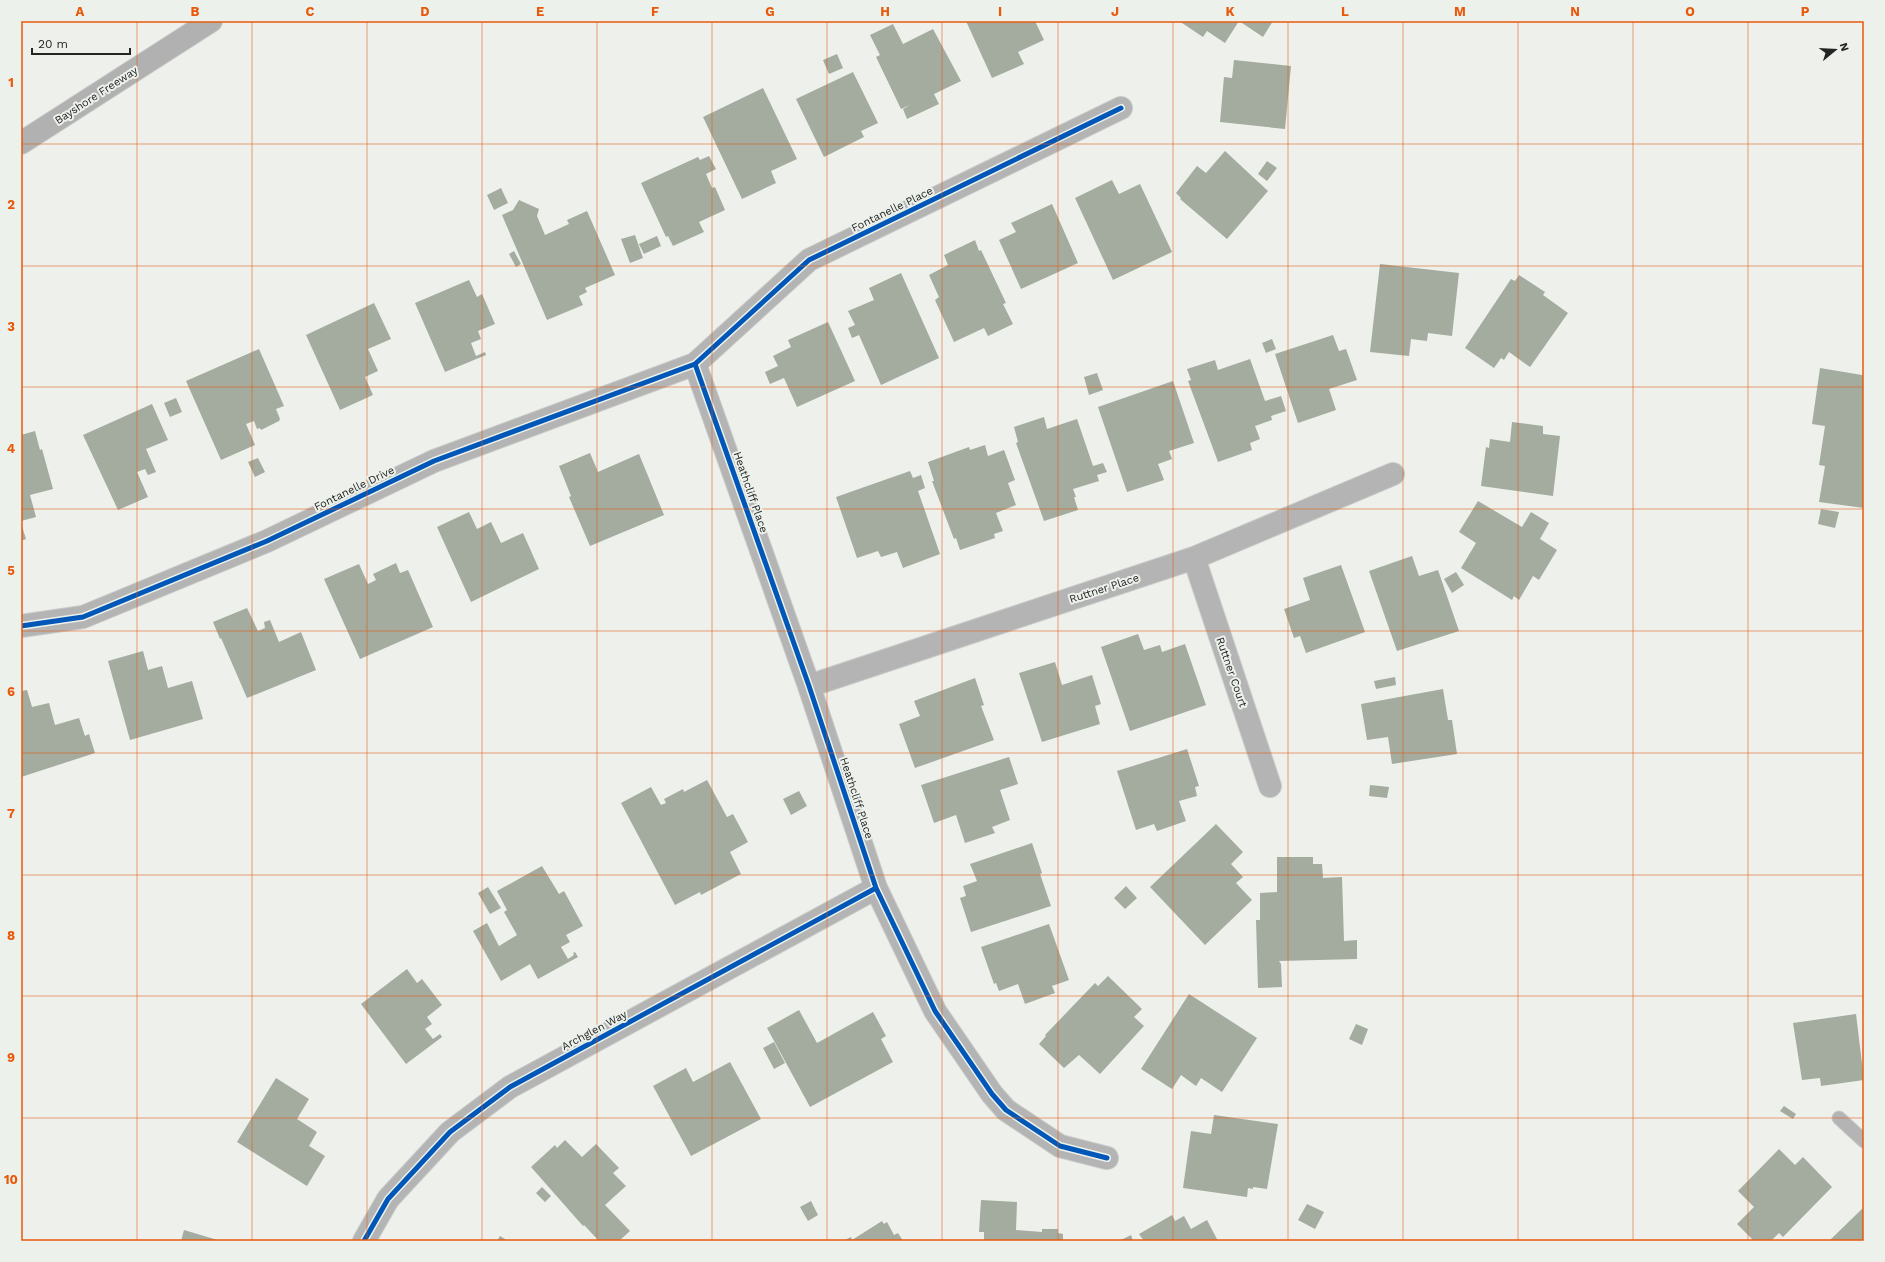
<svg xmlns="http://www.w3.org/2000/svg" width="1885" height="1262" viewBox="0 0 1885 1262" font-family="'Work Sans',sans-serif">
	<rect width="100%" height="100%" fill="#eef0ec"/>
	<!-- building -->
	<path fill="#a3ac9e" d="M966,21h69l9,19 -26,12 6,12 -32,14z
		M1179,21h94l-10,16 -24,-16 -14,22 -18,-12 -4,6z
		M893,24l10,20 30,-15 28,52 -27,13 5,10 -32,15 -4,-10 7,-4 -9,4 -25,-52 4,-2 -10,-20z
		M837,54l6,14 -14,6 -6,-14z
		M1234,60l57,6 -6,63 -65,-7 4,-45 8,1z
		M853,72l25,51 -17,8 3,6 -40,20 -28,-58z
		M763,88l34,71 -26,12 5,12 -34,16 -39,-82z
		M1225,151l43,40 -41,48 -47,-40 1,-1 -5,-5 21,-27 9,7z
		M709,156l7,13 -10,5 6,14 3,-1 10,23 -26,12 5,10 -31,14 -5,-10 -2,1 -25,-54 57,-26 2,3z
		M1267,161l10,7 -10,13 -9,-7z
		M1112,180l7,14 21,-10 32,68 -59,28 -38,-82z
		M501,188l7,15 -14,7 -7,-15z
		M519,200l20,9 -2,7 8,19 24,-11 -2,-4 20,-9 28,64 -30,13 2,4 -8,4 4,9 -36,15 -45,-105 11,-5z
		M1052,204l26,59 -57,26 -22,-49 17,-8 -5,-9z
		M635,235l8,23 -13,5 -9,-24z
		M657,236l4,10 -17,8 -5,-10z
		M975,240l4,11 2,-1 25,53 -3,1 10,20 -25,12 -4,-8 -30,14 -19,-42 4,-3 -10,-22 19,-10 -4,-10z
		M514,251l7,13 -5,3 -7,-13z
		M1380,264l79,9 -7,63 -24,-3 -1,8 -16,-2 -2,17 -39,-4z
		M901,273l38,85 -58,27 -22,-50 -7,3 -4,-10 7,-3 -7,-14 26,-11 -5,-12z
		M1519,275l26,17 -2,3 25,18 -38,54 -21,-15 -5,8 -3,-2 -7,10 -29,-20 46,-69 4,2z
		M469,280l8,17 5,-3 13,30 -17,7 3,8 -10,4 5,13 9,-4 1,3 -41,17 -30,-69z
		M374,303l17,36 -23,10 10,22 -13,6 8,18 -33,15 -34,-75z
		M828,322l27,59 -58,26 -13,-29 -14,6 -5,-12 13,-6 -5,-10 18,-9 -3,-7z
		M1333,335l6,16 7,-2 11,31 -28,9 7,21 -38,13 -23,-69z
		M1272,339l4,10 -10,4 -4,-10z
		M259,349l25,57 -8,3 4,10 -1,2 -18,9 -1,-2 -3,1 -3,-8 -8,3 9,21 -34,15 -35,-79z
		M1250,359l15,42 16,-5 5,15 -15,5 1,4 -17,6 5,13 -10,4 2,7 -34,12 -30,-81 3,-1 -4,-11 28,-9 3,10z
		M1820,368l42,7 2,1v132l-45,-6 6,-36 -6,-1 6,-39 -13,-2z
		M1097,373l6,17 -14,5 -5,-18z
		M1173,381l21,62 -25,8 3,8 -14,5 6,16 -37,12 -29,-85z
		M176,398l6,14 -12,5 -6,-14z
		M152,404l16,36 -22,9 10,23 -8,3 -3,-6 -8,3 11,25 -30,13 -35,-75z
		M1044,417l3,12 30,-10 16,47 10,-3 4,9 -10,3 2,6 -26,8 3,8h-2l4,13 -34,11 -28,-78 2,-1 -4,-15z
		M1512,422l31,4v8l17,2 -7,60 -72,-10 5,-39 3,1 1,-9 20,3z
		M35,431l5,19 2,-1 11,40 -23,6 6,22 -15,4v-86z
		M985,445l3,11 16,-6 11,30 -7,3 8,22 -20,8 7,18 -9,3 1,4 -35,12 -4,-12 -2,1 -22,-58h2l-6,-19 41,-15 1,3z
		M590,453l8,19 41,-18 25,61 -74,31 -21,-49 2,-1 -12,-30z
		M258,458l7,14 -10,5 -7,-15z
		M910,471l3,7 8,-3 4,13 -7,3 22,63 -37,14 -6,-16 -16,5 -3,-6 -21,7 -21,-61z
		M1478,501l44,26 9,-15 18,11 -9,16 17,11 -18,30 -6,-4 -14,24 -5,-4 -2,4 -51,-32 15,-25 -17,-11z
		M1821,509l18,3 -4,16 -17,-4z
		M469,512l8,17 14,-7 10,21 22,-10 16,36 -68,33 -34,-75z
		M21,523l5,16 -5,2z
		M1412,556l7,20 19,-6 21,61 -62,20 -28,-80z
		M396,563l4,10 8,-3 25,57 -73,32 -36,-80 35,-15 9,20 8,-4 -3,-6z
		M1341,565l24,67 -59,21 -6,-17 -6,2 -10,-29 26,-9 -7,-22z
		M1456,572l8,13 -12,8 -8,-14z
		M247,608l11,23 7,-3 -1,-6 6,-2 9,22 22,-10 15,38 -69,28 -26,-60 -1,1 -7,-17z
		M1138,634l6,16 16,-5 2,7 23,-8 21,61 -76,26 -29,-84z
		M143,651l5,19 14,-4 6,22 24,-7 11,38 -73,21 -22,-79z
		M1055,662l7,23 30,-10 9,29 -6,2 5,18 -58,18 -23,-69z
		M1395,677l1,8 -20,4 -2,-8z
		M975,678l9,27 -3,1 13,34 -79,28 -16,-44 21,-8 -6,-15z
		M1443,689l5,31h4l5,34 -65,10 -4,-27 -21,3 -6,-36z
		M27,690l5,17 17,-4 6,22 24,-7 6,18 4,-2 6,19 -74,24v-86z
		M1187,749l12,37 -4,1 2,9 -18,5 7,20 -29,10 -3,-7 -18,6 -19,-59z
		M1009,757l9,27 -18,6 10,30 -18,7 3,6 -30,10 -9,-28 -22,8 -13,-38z
		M707,780l20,37 6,-3 15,28 -18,10 11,22 -40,21 -1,-3 -25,13 -54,-102 30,-16 10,18 5,-2 -2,-4 19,-10 1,3z
		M1370,785l19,2 -2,11 -18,-2z
		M799,791l8,15 -16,9 -8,-16z
		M1216,824l27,28 -12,12 12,13 -7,6 16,17 -47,45 -55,-58z
		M1032,843l10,30 -2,1 11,32 -80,26 -11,-34 6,-2 -3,-10 14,-5 -7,-17z
		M1277,857h36v7h9l1,14 19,-1 2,64 13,-1v19l-78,2 2,3 1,23 -24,1 -2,-68h4v-27l17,-1z
		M542,866l17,28 5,-3 19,35 -17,9 4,7 -9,5 7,12 6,-4 -1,-2 2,-1 3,5 -40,22 -8,-15 -29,17 -28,-50 14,-8 12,23 18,-11 -13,-23 3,-2 -10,-19z
		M1126,886l11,12 -12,11 -11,-11z
		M488,887l13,21 -11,6 -12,-21z
		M1049,924l20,56 -17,6 3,7 -30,11 -7,-20 -19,7 -3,-8 -2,1 -13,-37z
		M407,969l10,14 5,-4 20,26 -15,12 5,7 -7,5 8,10 7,-5 2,3 -36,27 -45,-60z
		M1108,976l34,33 -8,8 10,9 -44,48 -21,-19 -15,13 -25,-24 7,-8 -1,-1 50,-52 3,3z
		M1189,994l68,44 -35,54 -21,-14 -5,8 -15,-11 -9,14 -31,-20z
		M799,1010l18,33 56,-31 13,24 -5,3 12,23 -83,45 -43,-79z
		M1856,1014l8,66 -43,6 -1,-8 -18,2 -9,-57z
		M1356,1024l12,5 -6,16 -13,-6z
		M774,1042l11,21 -11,6 -11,-21z
		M730,1062l31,57 -70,37 -38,-70 33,-18 7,14z
		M276,1078l33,21 -12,20 20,13 -8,14 16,10 -18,30 -70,-44z
		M1784,1106l12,8 -3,5 -13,-8z
		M1214,1115l64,9 -11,65 -14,-2v2l-5,-1 -1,9 -64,-9 8,-57 20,3z
		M565,1140l17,17 14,-13 23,24 -6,5 13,13 -21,19 25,26 -11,10h-20l-15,-16 -1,1 -52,-59 24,-22 2,3z
		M1779,1149l16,16 8,-8 29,30 -49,50 -4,-4 -8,8h-17l-17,-17 17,-17 -16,-16z
		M542,1187l9,9 -6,6 -9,-9z
		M981,1200l36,2 -1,28 26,2v-3h16v4l5,1v7l-79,-1v-8h-5z
		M811,1201l7,14 -10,6 -8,-14z
		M1307,1204l17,8 -9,17 -17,-9z
		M1864,1207v34h-35z
		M1172,1215l3,6 9,-5 7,13 16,-9 11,21h-74l-5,-7z
		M882,1221l2,3 3,-2 7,13 4,-2 5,8 -58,-1 6,-3 1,3z
		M184,1230l37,11h-40z
		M1131,1235l2,6h-14z
		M500,1236l8,5h-11z"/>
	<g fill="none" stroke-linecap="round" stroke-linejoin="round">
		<defs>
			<path id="service" d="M1839,1118l25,23"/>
			<path id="minor" d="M695,364l114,322 67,202 59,123 57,83 14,16 54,36 47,12
				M1194,558l76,228
				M21,626l62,-9 184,-76 167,-80 261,-97 114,-104 312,-152
				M809,686l385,-128 199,-84
				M364,1241l24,-42 62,-67 60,-45 366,-199"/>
			<path id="motorway" d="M21,143l190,-122"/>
		</defs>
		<!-- service casing -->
		<use href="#service" stroke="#c9cbc9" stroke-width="15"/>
		<!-- minor casing -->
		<use href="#minor" stroke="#c9cbc9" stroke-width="24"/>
		<!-- motorway casing -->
		<use href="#motorway" stroke="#c9cbc9" stroke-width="24"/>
		<!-- service -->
		<use href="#service" stroke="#b3b4b3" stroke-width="13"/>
		<!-- minor -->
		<use href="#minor" stroke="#b3b4b3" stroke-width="22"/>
		<!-- motorway -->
		<use href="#motorway" stroke="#b0b1b0" stroke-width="22"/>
		<defs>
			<path id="cycleway" d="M695,364l114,322 67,202 59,123 57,83 14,16 54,36 47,12
				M21,626l62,-9 184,-76 167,-80 261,-97 114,-104 312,-152
				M364,1241l24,-42 62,-67 60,-45 366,-199"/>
		</defs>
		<!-- cycleway casing -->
		<use href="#cycleway" stroke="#edf1eb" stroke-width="8"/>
		<!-- cycleway -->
		<use href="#cycleway" stroke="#0057b8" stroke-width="5"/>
	</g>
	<!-- grid -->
	<path fill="none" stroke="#e8590c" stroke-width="1" stroke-opacity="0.55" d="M137,21v1220M252,21v1220M367,21v1220M482,21v1220M597,21v1220M712,21v1220M827,21v1220M942,21v1220M1058,21v1220M1173,21v1220M1288,21v1220M1403,21v1220M1518,21v1220M1633,21v1220M1748,21v1220M21,144h1843M21,266h1843M21,387h1843M21,509h1843M21,631h1843M21,753h1843M21,875h1843M21,996h1843M21,1118h1843"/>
	<g text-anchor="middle" stroke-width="4" stroke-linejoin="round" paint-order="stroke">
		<!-- street labels -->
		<g font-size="11" fill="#232523" stroke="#edf1eb">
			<text transform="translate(96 95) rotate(-33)" y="4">Bayshore Freeway</text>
			<text transform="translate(892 209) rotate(-26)" y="4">Fontanelle Place</text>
			<text transform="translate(354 488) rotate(-26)" y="4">Fontanelle Drive</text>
			<text transform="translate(751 492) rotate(71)" y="4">Heathcliff Place</text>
			<text transform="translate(1104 588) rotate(-18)" y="4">Ruttner Place</text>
			<text transform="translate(1232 672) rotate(71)" y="4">Ruttner Court</text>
			<text transform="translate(857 798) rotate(72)" y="4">Heathcliff Place</text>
			<text transform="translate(594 1030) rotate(-28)" y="4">Archglen Way</text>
		</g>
	</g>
	<!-- border -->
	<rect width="1885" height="1262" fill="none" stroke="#edf1eb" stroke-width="44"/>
	<!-- north arrow -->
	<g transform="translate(1835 50) rotate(72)" stroke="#edf1eb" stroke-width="3" paint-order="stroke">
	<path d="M0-3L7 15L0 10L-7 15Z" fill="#232523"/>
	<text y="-6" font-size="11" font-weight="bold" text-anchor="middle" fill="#232523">N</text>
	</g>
	<!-- scale -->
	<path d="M32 48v6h98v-6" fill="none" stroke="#232523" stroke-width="2"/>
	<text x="38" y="48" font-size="12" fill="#232523" stroke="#edf1eb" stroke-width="3" paint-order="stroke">20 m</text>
	<rect x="22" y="22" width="1841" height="1218" fill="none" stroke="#e8590c" stroke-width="1.5"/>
	<g font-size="13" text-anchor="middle" font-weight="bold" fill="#e8590c">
		<text x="80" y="16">A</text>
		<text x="195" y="16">B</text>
		<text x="310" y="16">C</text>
		<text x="425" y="16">D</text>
		<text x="540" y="16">E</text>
		<text x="655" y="16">F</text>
		<text x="770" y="16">G</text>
		<text x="885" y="16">H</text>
		<text x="1000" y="16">I</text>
		<text x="1115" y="16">J</text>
		<text x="1230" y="16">K</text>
		<text x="1345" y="16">L</text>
		<text x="1460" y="16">M</text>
		<text x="1575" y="16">N</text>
		<text x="1690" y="16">O</text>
		<text x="1805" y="16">P</text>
		<text x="11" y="87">1</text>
		<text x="11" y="209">2</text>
		<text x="11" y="331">3</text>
		<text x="11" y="453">4</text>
		<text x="11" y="575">5</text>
		<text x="11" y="696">6</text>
		<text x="11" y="818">7</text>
		<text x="11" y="940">8</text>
		<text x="11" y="1062">9</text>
		<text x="11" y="1184">10</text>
	</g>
</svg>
